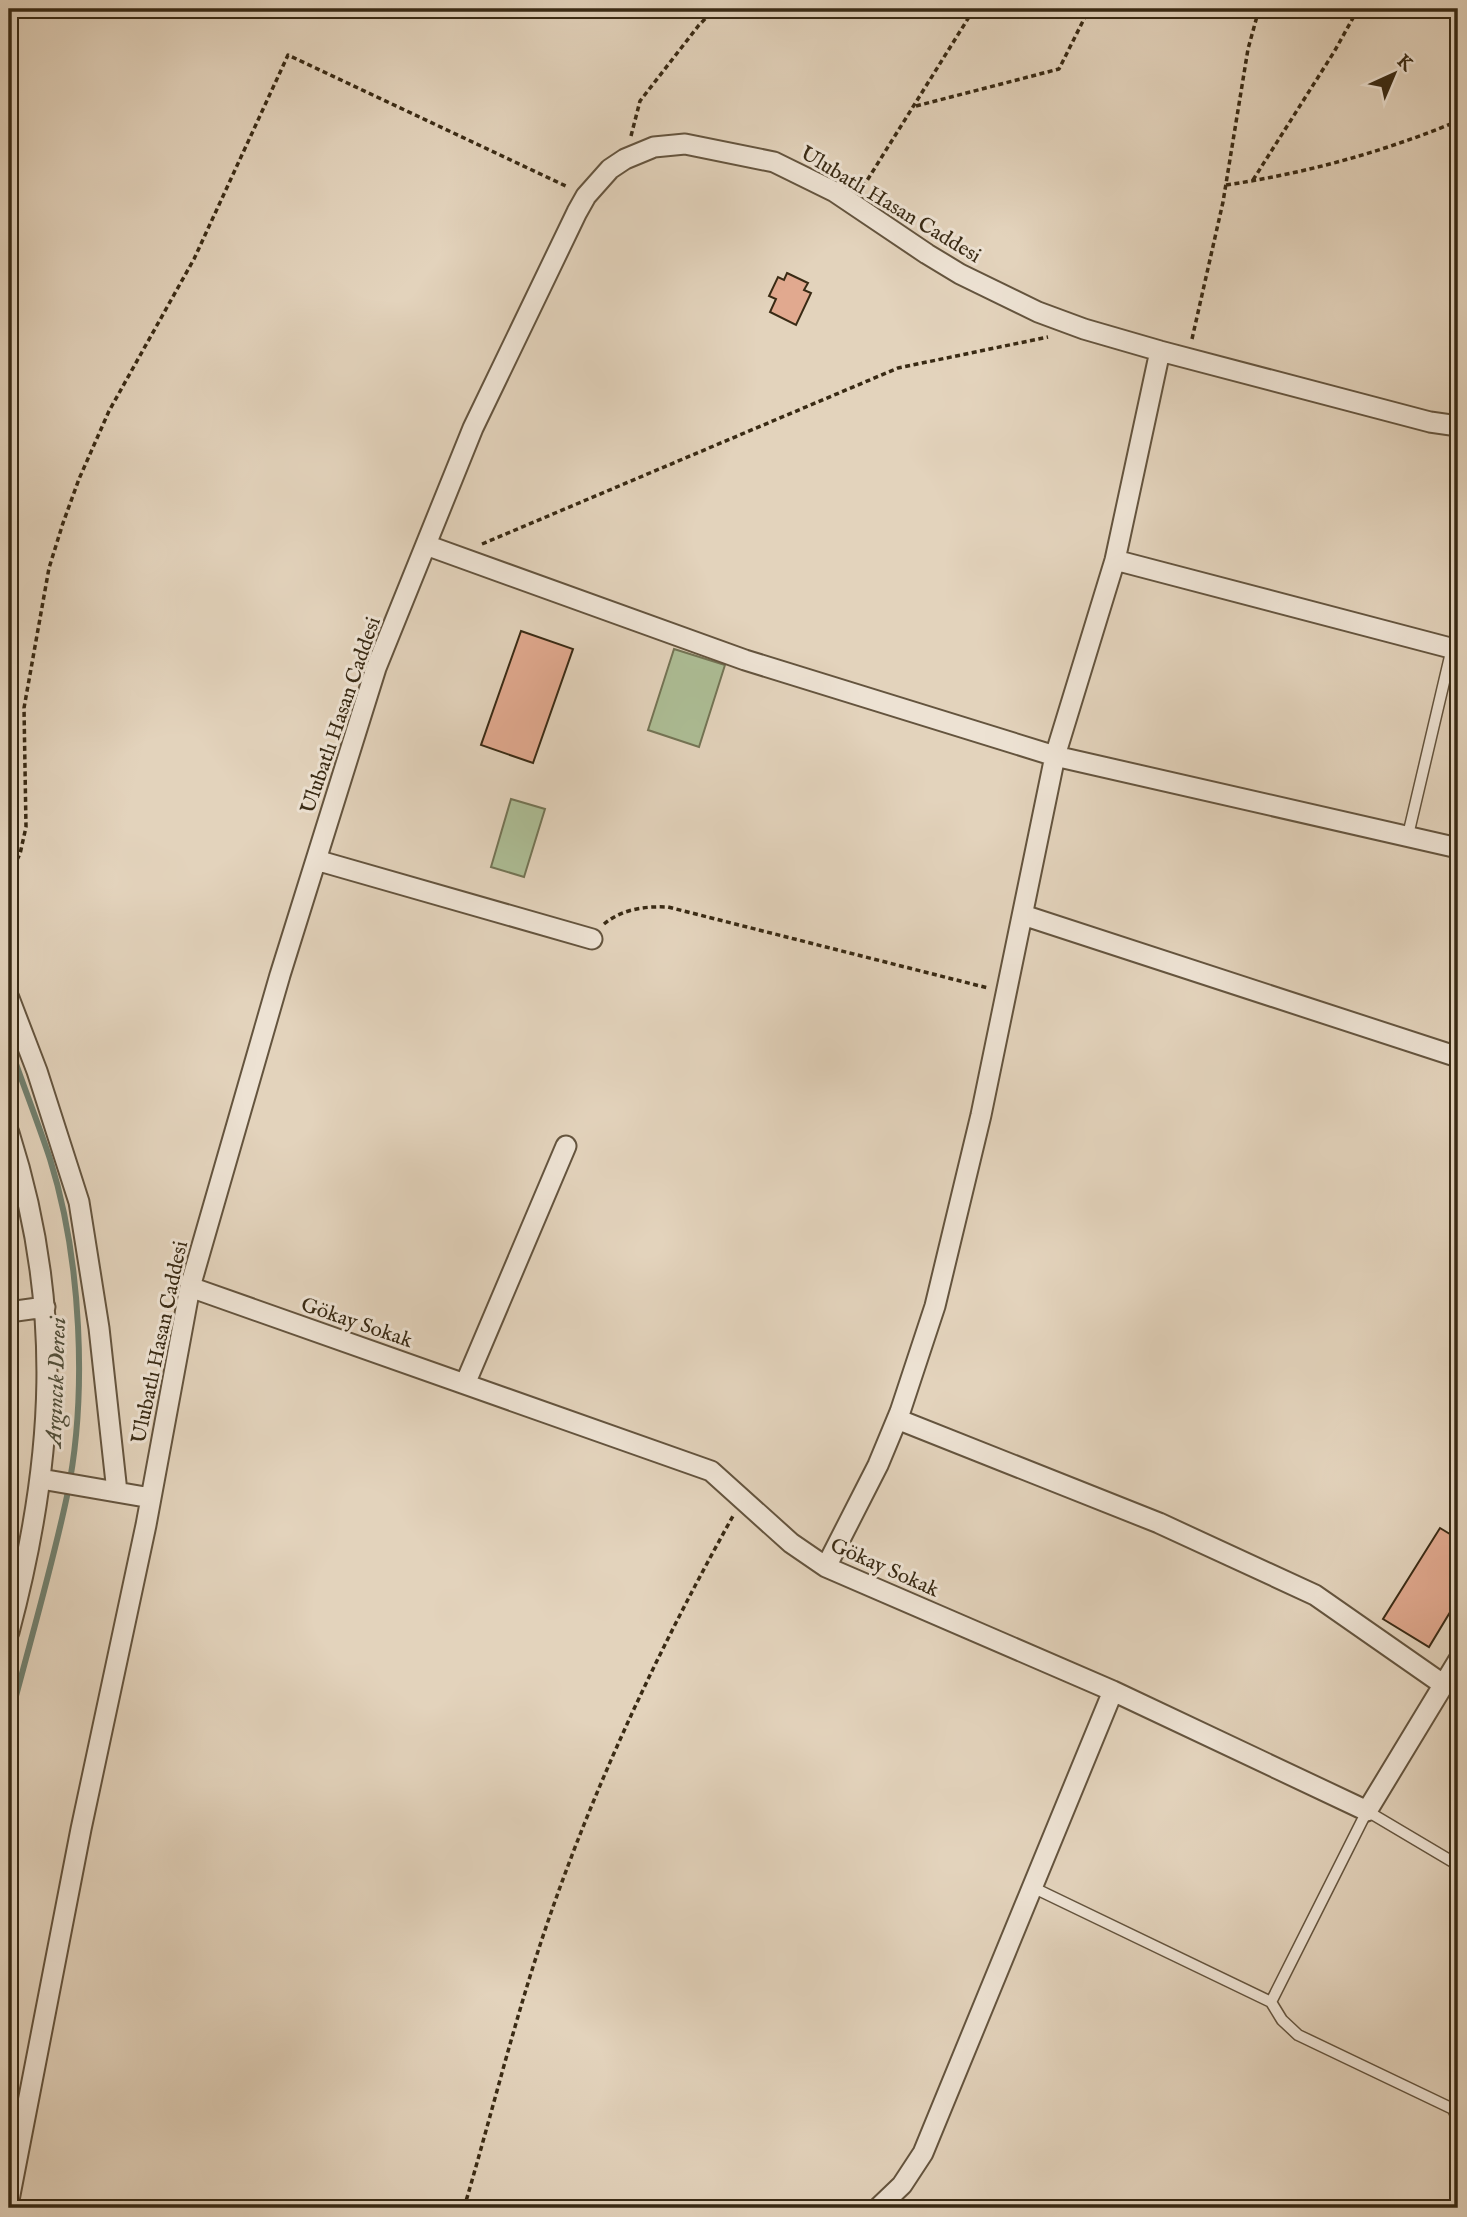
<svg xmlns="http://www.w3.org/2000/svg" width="1467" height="2217" viewBox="0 0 1467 2217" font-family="'IM FELL English',serif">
	<rect width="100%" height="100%" fill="#e3d3bc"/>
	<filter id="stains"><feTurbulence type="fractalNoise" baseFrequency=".00286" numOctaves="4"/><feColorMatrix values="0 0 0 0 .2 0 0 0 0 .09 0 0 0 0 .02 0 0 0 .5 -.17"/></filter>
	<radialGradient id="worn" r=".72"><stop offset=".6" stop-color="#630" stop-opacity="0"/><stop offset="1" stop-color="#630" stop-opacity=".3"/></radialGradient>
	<!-- green -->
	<path fill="#adbe96" stroke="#737455" stroke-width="2" d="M674,649l51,16 -26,82 -51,-17z
		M511,799l34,10 -21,68 -33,-10z"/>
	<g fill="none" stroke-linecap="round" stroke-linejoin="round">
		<!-- stream -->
		<path stroke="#71806f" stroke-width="6" d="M9,1044c13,38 28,76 41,115 31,99 38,235 17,337 -16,76 -39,152 -58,227"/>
	</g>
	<!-- building -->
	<path fill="#e1a98f" stroke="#392a14" stroke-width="2" d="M787,273l21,10 -4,7 7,3 -15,32 -26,-13 6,-13 -7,-3 9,-19 6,3z
		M521,631l52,18 -40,114 -52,-18z
		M1440,1528l18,11v60l-29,48 -46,-28z"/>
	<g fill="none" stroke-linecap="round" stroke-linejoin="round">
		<defs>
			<path id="lane" d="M1408,835l44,-187
				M1032,1887l239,115 11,18 16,15 155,74 5,11
				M1271,2002l96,-191 91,54"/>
			<path id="street" d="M426,545l319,115 310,96 403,92
				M1115,560l343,90
				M316,860l276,79
				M1023,915l435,142
				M9,998l28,73 42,131 20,126 18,164
				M9,1133c55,172 46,327 0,499
				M190,1287l521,184 80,72 35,24 287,124 254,120 91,-150
				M9,1312l36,-5
				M465,1384l101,-238
				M897,1419l262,104 156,72 129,90
				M41,1479l110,19
				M826,1567l52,-102 22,-53 35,-106 46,-191 74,-359 60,-196 45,-209
				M9,2200l72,-371 65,-304 44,-238 90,-312 96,-307 97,-240 104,-216 9,-16 24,-27 15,-10 29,-12 31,-3 89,18 61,30 92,62 33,20 78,38 46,17 76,22 270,71 28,4
				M878,2208l24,-23 21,-32 190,-462"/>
		</defs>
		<!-- lane casing -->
		<use href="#lane" stroke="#64543e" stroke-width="13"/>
		<!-- street casing -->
		<use href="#street" stroke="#64543e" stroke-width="23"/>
		<!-- path -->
		<path stroke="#392a14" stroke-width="3.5" stroke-dasharray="5 3.5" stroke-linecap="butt" d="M916,106l143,-37 30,-60
			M631,136l9,-35 59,-76 16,-16
			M1253,180l81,-128 24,-43
			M1226,185c81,-12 157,-33 232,-64
			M863,187l111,-178
			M1192,339l31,-137 25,-153 11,-40
			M482,544l416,-176 150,-31
			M9,875l11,-21 6,-27 -2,-119 25,-140 14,-45 16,-44 30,-68 85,-152 94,-204 280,132
			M604,924c18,-15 41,-18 64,-17l320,81
			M464,2208c26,-88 48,-178 77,-266 49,-148 116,-290 192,-426"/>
		<!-- lane -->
		<use href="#lane" stroke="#ede2d3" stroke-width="10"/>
		<!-- street -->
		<use href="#street" stroke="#ede2d3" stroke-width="19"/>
	</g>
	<g text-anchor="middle" stroke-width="6" stroke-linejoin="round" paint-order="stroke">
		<!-- street labels -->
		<g font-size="21" fill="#392a14" stroke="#ede2d3">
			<text transform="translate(891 204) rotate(31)" y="7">Ulubatlı Hasan Caddesi</text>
			<text transform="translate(340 715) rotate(-71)" y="7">Ulubatlı Hasan Caddesi</text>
			<text transform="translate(357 1322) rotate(19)" y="7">Gökay Sokak</text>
			<text transform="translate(159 1342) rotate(-78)" y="7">Ulubatlı Hasan Caddesi</text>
			<text transform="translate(885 1567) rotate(24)" y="7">Gökay Sokak</text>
		</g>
		<!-- water labels -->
		<g font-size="23" font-style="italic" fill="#504e3a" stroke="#ede2d3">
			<text transform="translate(55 1382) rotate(-88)" y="8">Argıncık Deresi</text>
		</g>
	</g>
	<!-- margin -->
	<rect width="1467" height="2217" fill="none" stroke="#e3d3bc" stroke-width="35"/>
	<rect x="10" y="10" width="1446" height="2196" fill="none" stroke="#392a14" stroke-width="3.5"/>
	<rect x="18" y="18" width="1432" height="2182" fill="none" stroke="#392a14" stroke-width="2"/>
	<!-- north arrow -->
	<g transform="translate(1394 74) rotate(44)" stroke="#ede2d3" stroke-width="5" paint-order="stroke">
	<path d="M0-5L12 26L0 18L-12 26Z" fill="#392a14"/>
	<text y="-10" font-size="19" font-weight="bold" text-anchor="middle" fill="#392a14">K</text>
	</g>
	<rect width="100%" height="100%" filter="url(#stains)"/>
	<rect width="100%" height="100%" fill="url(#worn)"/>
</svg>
